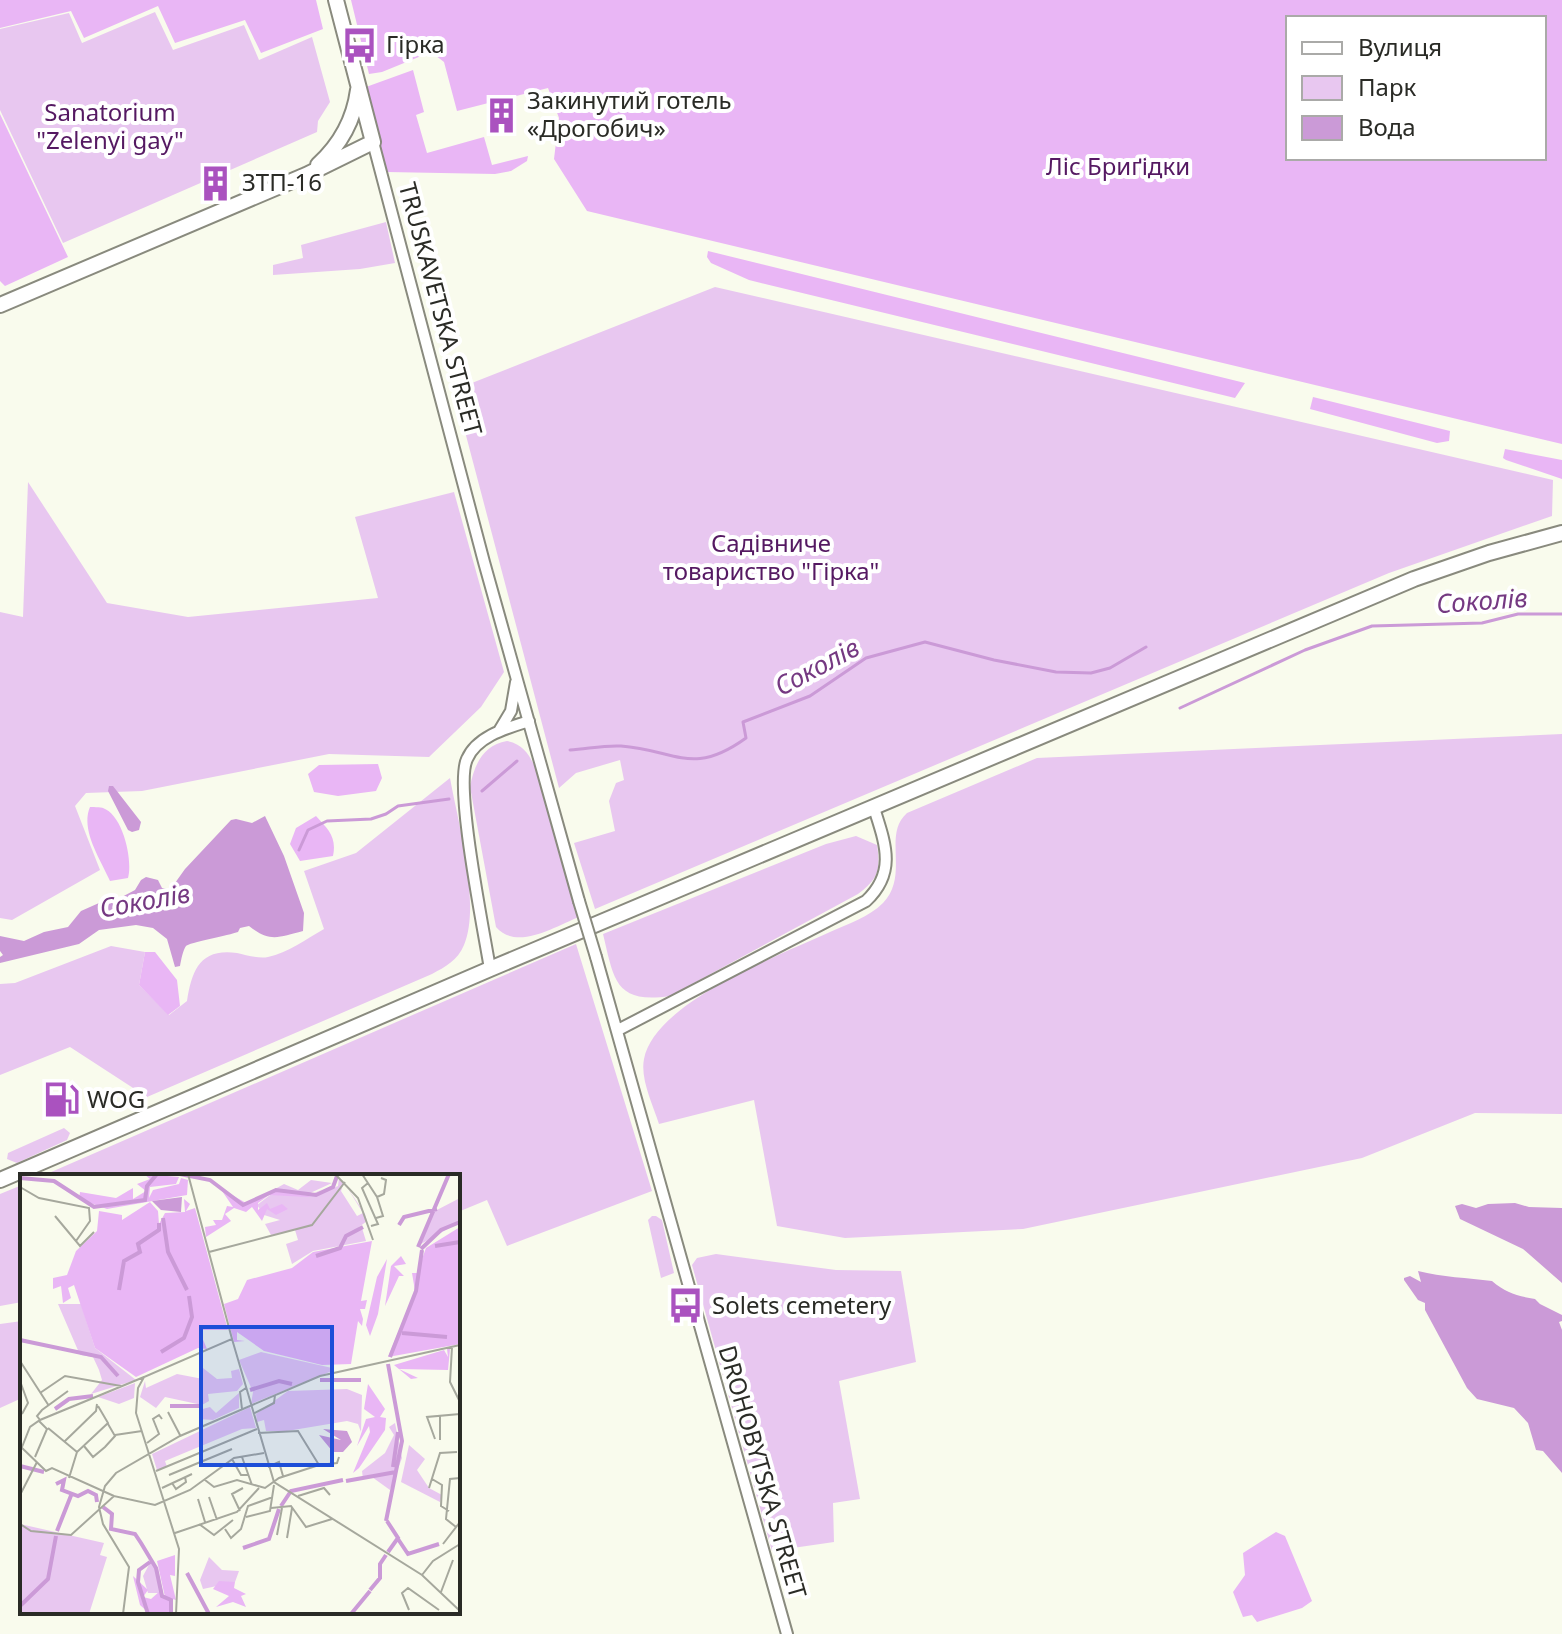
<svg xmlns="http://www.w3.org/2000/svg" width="1562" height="1634" viewBox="0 0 1562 1634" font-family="'Noto Sans',sans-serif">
	<rect width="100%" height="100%" fill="#f9fbed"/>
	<!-- green -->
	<path fill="#e8c7f0" d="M155,12l18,38 71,-25 15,35 53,-23 18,65 -12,19 -1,11 -254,111 -63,-133v-81l69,-16 13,30z
		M386,222l9,41 -35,6 -87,6v-10l30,-7 -2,-13z
		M715,287l838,193 -1,36 -163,57 -794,336 -21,-66 41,-12 -6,-30 7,-18 8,-3 -4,-20 -44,13 -17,15 -105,-398z
		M28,482l79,121 81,14 190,-19 -23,-81 99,-25 50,180 -23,35 -52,50 -100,-3 -187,37 -56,2 -11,13 25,64 -88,50 -12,-2v-306l23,5z
		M1562,734v380l-87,-1 -113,45 -339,71 -178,9 -68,-12 -23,-126 -95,24c-6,-19 -19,-45 -15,-65 11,-57 136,-104 186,-127 18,-8 39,-15 53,-29 27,-28 -1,-68 24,-90l130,-55z
		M507,741c17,3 23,15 30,30l42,146c-25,10 -62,34 -83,10l-26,-140c4,-22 13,-42 37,-46z
		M450,778c8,44 31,127 14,167 -6,15 -19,22 -32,29l-285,123 -77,-50 -70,28v-91l15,-1 96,-37 34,6 -6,33 30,30 18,-14c5,-31 13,-53 50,-48 9,2 22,6 31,4 20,-4 38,-18 56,-28l-20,-58 52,-18z
		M856,836l21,9c4,25 1,34 -19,49l-188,102c-55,8 -56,-16 -67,-62l223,-90z
		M576,944l76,247 -145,55 -20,-46 -29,12v-36h-416z
		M64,1128l6,5 -3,7 -50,23 -10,-4 1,-6z
		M22,1185v117l-22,4v-112z
		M652,1216h4l6,4 12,53 -13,5 -13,-58z
		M716,1254l120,16 65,1 15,91 -77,19 21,118 -27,4 1,39 -62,9 -80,-286 5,-7z
		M22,1321v77l-22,10v-84z"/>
	<!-- forest -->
	<path fill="#e9b6f5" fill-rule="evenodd" d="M0,0h316l7,29 -62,24 -16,-33 -70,23 -17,-37 -74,32 -13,-27 -71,17z
		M351,0h1211v444l-975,-233 -33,-52 5,-41 -11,-30 -91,23 -13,-49 -13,-10 -49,20 -13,2zM1288,18h256v140h-256z
		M413,70l11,42 -8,3 11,38 57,-16 8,28 36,-9 -1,5 -16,10 -16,3 -108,-2 -21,-85z
		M0,114l68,143 -63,29 -5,-5z
		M708,251l537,132 -10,15 -486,-118 -38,-17 -4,-6z
		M1313,397l137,34 -1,10 -12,2 -127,-34z
		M1505,449l57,11v19l-56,-19 -3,-2z
		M378,764l4,14 -6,13 -38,5 -24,-4 -6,-18 11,-9z
		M90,807c0,0 12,0 13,1 20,7 30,52 25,70l-18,3c-9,-21 -30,-51 -20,-74z
		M316,816c12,13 21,21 17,40l-33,5 -10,-17 6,-16z
		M145,952h10l22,28 3,26 -12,9 -29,-30z
		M1276,1532l9,4 27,65 -10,7 -45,14 -5,-7 -9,2 -10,-25 12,-17 -2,-22z"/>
	<!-- water -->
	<path fill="#cb9ad7" d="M109,786h4l28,36 -2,8 -7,2 -4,-2 -20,-39z
		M265,816l19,40 20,57 -1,18c-24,6 -33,12 -54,-5l-9,2 -2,4c-8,3 -50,11 -52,14 -3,4 -5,14 -6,20l-5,1 -8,-28 -14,-11 -17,-3 -37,5 -20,14 -79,19v-6l3,-2 -3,-4v-15l24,5 20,-9 24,-5 13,-16 27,-12h10l17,-9 6,-10 5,-3 12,3 4,8 8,2 15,-21 46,-49 5,-1 16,4z
		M1515,1203l14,4 33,1v75l-39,-34 -63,-30 -5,-13 7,-2 14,4 12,-4z
		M1418,1271c24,6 50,7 74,10 14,12 25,15 43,18l5,5 22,11v6l-3,1 3,8v143l-19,-22 -7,-1 -8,-27 -14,-15 -37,-9 -10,-11 -42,-78v-7l-7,-3 -14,-20v-2l6,-2 11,6z"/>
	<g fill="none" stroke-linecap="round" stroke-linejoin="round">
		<!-- stream -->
		<path stroke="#cb9ad7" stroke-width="3" d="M1180,708l125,-58 67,-24 110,-3 36,-9h44
			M570,750c17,-1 34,-5 51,-4 55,4 71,31 125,-8l-3,-16 67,-26 56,-38 59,-16 69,18 62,12 35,1 19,-5 36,-21
			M482,791l35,-30
			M299,850l9,-20 19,-9 44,-2 15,-5 12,-8 51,-7"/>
		<defs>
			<path id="minor" d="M373,142l111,420 95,339
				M499,731l12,-20 5,-29
				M596,957l191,677
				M490,969c-6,-38 -36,-183 -23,-210 10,-23 40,-31 62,-38
				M618,1030l248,-129c31,-29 19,-58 8,-93"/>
			<path id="major" d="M318,165c23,-21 36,-45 40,-75
				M0,305l306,-130 67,-33 -37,-142
				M0,1180l490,-211 924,-390 75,-26 73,-20"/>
		</defs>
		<!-- minor casing -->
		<use href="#minor" stroke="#898a7e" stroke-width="14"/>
		<!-- major casing -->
		<use href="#major" stroke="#898a7e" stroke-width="18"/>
		<!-- minor -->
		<use href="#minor" stroke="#fff" stroke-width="10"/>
		<!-- major -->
		<use href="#major" stroke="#fff" stroke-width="14"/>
		<defs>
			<path id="minor-bridge" d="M579,901l17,56"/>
		</defs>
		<!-- minor-bridge casing -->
		<use href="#minor-bridge" stroke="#898a7e" stroke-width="14" stroke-linecap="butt"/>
		<!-- minor-bridge -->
		<use href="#minor-bridge" stroke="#fff" stroke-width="10"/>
	</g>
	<!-- icons -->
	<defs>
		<symbol id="bus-bare" viewBox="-9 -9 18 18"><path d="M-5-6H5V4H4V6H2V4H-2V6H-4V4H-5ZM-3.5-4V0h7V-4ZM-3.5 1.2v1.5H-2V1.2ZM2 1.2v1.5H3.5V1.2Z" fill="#aa52bf" stroke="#fff" stroke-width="2.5" paint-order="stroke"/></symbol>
		<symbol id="building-bare" viewBox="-9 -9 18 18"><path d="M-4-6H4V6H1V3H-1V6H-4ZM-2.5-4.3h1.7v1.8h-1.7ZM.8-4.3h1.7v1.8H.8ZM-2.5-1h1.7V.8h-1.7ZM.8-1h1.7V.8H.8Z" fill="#aa52bf" stroke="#fff" stroke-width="2.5" paint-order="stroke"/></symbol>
		<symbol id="fuel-bare" viewBox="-9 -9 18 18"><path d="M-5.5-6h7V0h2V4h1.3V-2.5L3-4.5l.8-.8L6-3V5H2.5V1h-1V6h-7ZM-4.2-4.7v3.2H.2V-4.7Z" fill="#aa52bf" stroke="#fff" stroke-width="2.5" paint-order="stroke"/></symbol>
	</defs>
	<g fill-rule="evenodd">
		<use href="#bus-bare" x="334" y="20" width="51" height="51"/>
		<use href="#building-bare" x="476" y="90" width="51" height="51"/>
		<use href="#building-bare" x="190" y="158" width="51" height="51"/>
		<use href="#fuel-bare" x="36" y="1074" width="51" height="51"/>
		<use href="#bus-bare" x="660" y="1280" width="51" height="51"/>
	</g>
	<g text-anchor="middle" stroke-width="8" stroke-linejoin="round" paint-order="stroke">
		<!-- poi labels -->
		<g font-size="24" fill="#2a2b26" stroke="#fff" text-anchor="start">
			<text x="386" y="53">Гірка</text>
			<text x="527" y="109">Закинутий готель<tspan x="527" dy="28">«Дрогобич»</tspan></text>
			<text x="242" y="191">ЗТП-16</text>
			<text x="87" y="1108">WOG</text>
			<text x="712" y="1314">Solets cemetery</text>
		</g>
		<!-- park labels -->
		<g font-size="24" fill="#551962" stroke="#fff">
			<text x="110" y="121">Sanatorium<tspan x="110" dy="28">"Zelenyi gay"</tspan></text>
			<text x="1118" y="175">Ліс Бриґідки</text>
			<text x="771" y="552">Садівниче<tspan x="771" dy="28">товариство "Гірка"</tspan></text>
		</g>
		<!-- street labels -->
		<g font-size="24" fill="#2a2b26" stroke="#fff">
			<text transform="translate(440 309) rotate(75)" y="8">TRUSKAVETSKA STREET</text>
			<text transform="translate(762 1472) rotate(74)" y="8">DROHOBYTSKA STREET</text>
		</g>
		<!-- water labels -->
		<g font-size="26" font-style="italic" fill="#753982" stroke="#fff">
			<text transform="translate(1482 601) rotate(-4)" y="9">Соколів</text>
			<text transform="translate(817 667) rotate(-28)" y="9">Соколів</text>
			<text transform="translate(145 901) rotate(-10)" y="9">Соколів</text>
		</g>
	</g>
	<!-- overview -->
	<g transform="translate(20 1174)">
		<rect width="440" height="440" fill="#f9fbed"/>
		<path d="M319,4l5,4 -3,9 16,25 6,-3 -18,-29 20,30 2,7 -12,9 7,-2 4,13 -53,10 -21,13 -6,-20 12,-4 -3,-10 -24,5 -6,-11 15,-4 -16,-5 -7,-10 17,-13 43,3 21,-9zM291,6l21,3 -24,11 -33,-5 9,-5 14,6zM440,24v24l-39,22 12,-32zM38,130h23l14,44 41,32 -45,14 11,-14 -3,-10 -6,-13 -13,-2zM241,178l71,16v3l-81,33 2,-12 -14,-32zM183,194l14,11 15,-1 -1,-7 8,-2 4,15 -6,7 -29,3 1,7 -7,4 -37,-8 -9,11 -16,-11 5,-16 1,7 31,-14 26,5zM115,209l-1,15 -15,6 -21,-7zM327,215l15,6 -1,37 -3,-8 -11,-3 -60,10h-21l-2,-11 -7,2 -1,-8 32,-23zM219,219v15l-26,12 -14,-1v-9l11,-3 6,6zM230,233l6,21 -14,1 -77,32 2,6 -10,3 -5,-16zM375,249l7,35 -12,32 -18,-13 -9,2 -1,-8 23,-18 9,-18 -5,-8zM389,271l16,14 -8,11 12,18 13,7 -2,7 -39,-20zM0,350l84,19 -4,12 7,2 -18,57h-69zM189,383l13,13 17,1 -4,11 -32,7 -3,-9zM131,387l7,7 5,25h-15l-5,-17z" fill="#e8c7f0"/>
		<path d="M124,0l35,3 -3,7 -26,3 -1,11 4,-8 26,-6 2,-6 7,2 -1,15 -80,14 -28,-10 1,-7 36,6 17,-10v11l13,-8 -9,-7 13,-5zM200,14l26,15 30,-13 32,6 15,-7 -15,8 -39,-2 -11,8v7l9,-7 3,6 12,-5 6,5 -12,6 -9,-6 -5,12 -10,-14 -6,5 -12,-4 -9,6 6,7 -25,16 -1,-10 11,-2 -3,-5h9l5,-14 6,1zM164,25l6,5 -4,7 9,-3 33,122h-29l8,19 -9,-1 -62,29 -41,-29 -21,-63 -6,3 3,10 -8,5 -2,-17 -8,3v-11l14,-3 9,-24 21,-20 2,-20 23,4v5l28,-18 8,9 1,13 6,-11 20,-1zM440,53v117l-72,13 27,-66 -3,-18h5l9,-25zM352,67l-11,60 6,-1 -2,9h-5l3,10 -1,7 -4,-5 -7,43 -29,1 -58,-14 -27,-19v8l8,1 -11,1 -10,-38 14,-5 9,-19 45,-12 21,-16zM381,82l5,8 -12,2 10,10h-5l-14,30 6,-40zM367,85l-9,55 -8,22 -4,-11 -8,35 19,-83zM427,175h3l-2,21 -49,-1 19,9 -7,1 -17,-14 50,-15 4,7zM348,210l17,25 -5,8 6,1 -1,12 -26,38 -6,5 17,-41 -1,-6 -12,20 9,-27 9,-2 -11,-8zM155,381v21l-5,-1 6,25 -11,-3 -8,-36zM113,402l15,14 -5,7 8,2 9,-8 10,10 -1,13h-19l-10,-9zM199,407l16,1 -1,6 12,6 -5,2 5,11 -13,-5 -17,5 13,-11 -16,-7z" fill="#e9b6f5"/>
		<path d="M162,23l-1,15 -20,-2 -9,-9zM303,255l24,2 5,11 -9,10h-10l-14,-17 22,5z" fill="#cb9ad7"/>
		<path fill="none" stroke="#cb9ad7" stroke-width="4" d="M160,0l30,6 33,25 33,-15 40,5 17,-8 4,-11M0,4l34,3 40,26 51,-7 2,-14 10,-12M143,44l5,34 19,38M379,51l5,-8 33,-8M415,72l25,-4M398,73l31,-73M401,75l20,-19 19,-8M296,82l24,-8 6,-12 17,-9M99,116l5,-29 16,-9 -2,-8 21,-14v-7M382,159l45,4M0,166l81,17 17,19M141,178l23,-14 8,-21 -3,-21M370,183l26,-66 6,-41M300,206h41M230,216l29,-9 13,3M150,232h29M35,235l14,-10 24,-3M0,292l24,6M373,293l5,-35M326,307l50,-9M36,310l8,-4 -2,10 16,6 10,-5 8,4 1,7M261,332l10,-15 52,-11M83,333l9,7 -1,15 24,5 6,9 15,25 6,28 9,4v14M366,347l16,-80 -14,-77M367,347l11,17 -10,14M37,357l15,-38M378,365l10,15 31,-10M223,374l26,-9 10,-30M167,399l22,41M350,416l10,-12v-14l6,-9M0,432l28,-27 8,-43M128,440l-10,-32 1,-12 11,-8M331,440l19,-23"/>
		<path fill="none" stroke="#a6a89d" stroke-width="2" d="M315,0l23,24 15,42M342,0l15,23 6,19 -7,2M348,9l-6,5 16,36 -7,2M0,13l19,11 50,10 1,13 -14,20M357,23l7,-3 2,-14 -5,-2M35,42l25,30 14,-14M189,78l103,-27 33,-43M212,165l42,143 148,93 38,36M432,173l-2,35 10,20M0,187l29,45M0,207l8,22 -6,11M20,219l25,-17 56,10M222,235l-2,-17 6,-4M148,238l12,23M233,240l21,-11 1,-8M20,246l-3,-4 5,-6 26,-19M440,252v48M28,254l29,24M238,259l40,-2 21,34 18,-2 2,-6M95,261l27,-4M415,265l-8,-22 33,-3M420,266v-25M45,267l31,-30 1,-7M127,269l12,-9 -6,-15 6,-4 3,4M0,272l26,25 6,-3 62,28M64,272l9,11 12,-10 10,-11 -7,-12M2,273l8,-20 10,-7 104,-43M15,283l12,-28 -8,-8M222,283l10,28M212,285l9,16h7M248,293l11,-5 4,14M136,297l101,-42M149,301l63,-26M49,304l8,-26 31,-29 -10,-17M412,305l10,6 -1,21 8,5M185,306l9,7 23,-7 28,8 14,-10 40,-13M152,309l4,6 10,-7 -1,-5M142,314l30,-14M409,314l11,-35 17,-1M0,321l17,-33M278,322l26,-8 6,7M189,323l8,23M178,325l7,23M251,334l20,-2 15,21 26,-8M220,337l-8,-17 11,-6M226,343l24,-6 4,-26M0,350l11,7 40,4 43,-39 41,9 35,-15 44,-32 30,-5M179,350l15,11 19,-15M436,353l-10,-8 4,-40 10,-1M205,355l6,9 10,-9 7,-23 25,-9M155,359l62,-21 22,-24M257,361l5,-27M267,364l5,-30M423,370l17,-22M402,401l11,-14 27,-17M421,418l12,-32M389,436l-7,-17 6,-5 31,22M103,440l6,-47 -26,-43 -4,-17 6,-21 11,-13 64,-37 140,-60 140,-31M156,440l3,-65 -43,-136 2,-25 6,-11 88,-38 -44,-165"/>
		<path fill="#1d4ed8" fill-opacity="0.15" stroke="#1d4ed8" stroke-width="4" d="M181,153h131v138h-131z"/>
		<rect width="440" height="440" fill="none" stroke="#2a2b26" stroke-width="4"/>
	</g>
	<!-- legend -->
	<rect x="1286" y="16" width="260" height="144" fill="#ffffff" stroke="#aaaaa8" stroke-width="2"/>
	<rect x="1302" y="42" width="40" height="12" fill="#ffffff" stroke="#aaaaa8" stroke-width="2"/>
	<text x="1358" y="56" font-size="24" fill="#2a2b26">Вулиця</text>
	<rect x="1302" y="76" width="40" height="24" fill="#e8c7f0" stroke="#aaaaa8" stroke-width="2"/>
	<text x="1358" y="96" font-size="24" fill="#2a2b26">Парк</text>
	<rect x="1302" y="116" width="40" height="24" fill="#cb9ad7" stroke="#aaaaa8" stroke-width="2"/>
	<text x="1358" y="136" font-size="24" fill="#2a2b26">Вода</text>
</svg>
